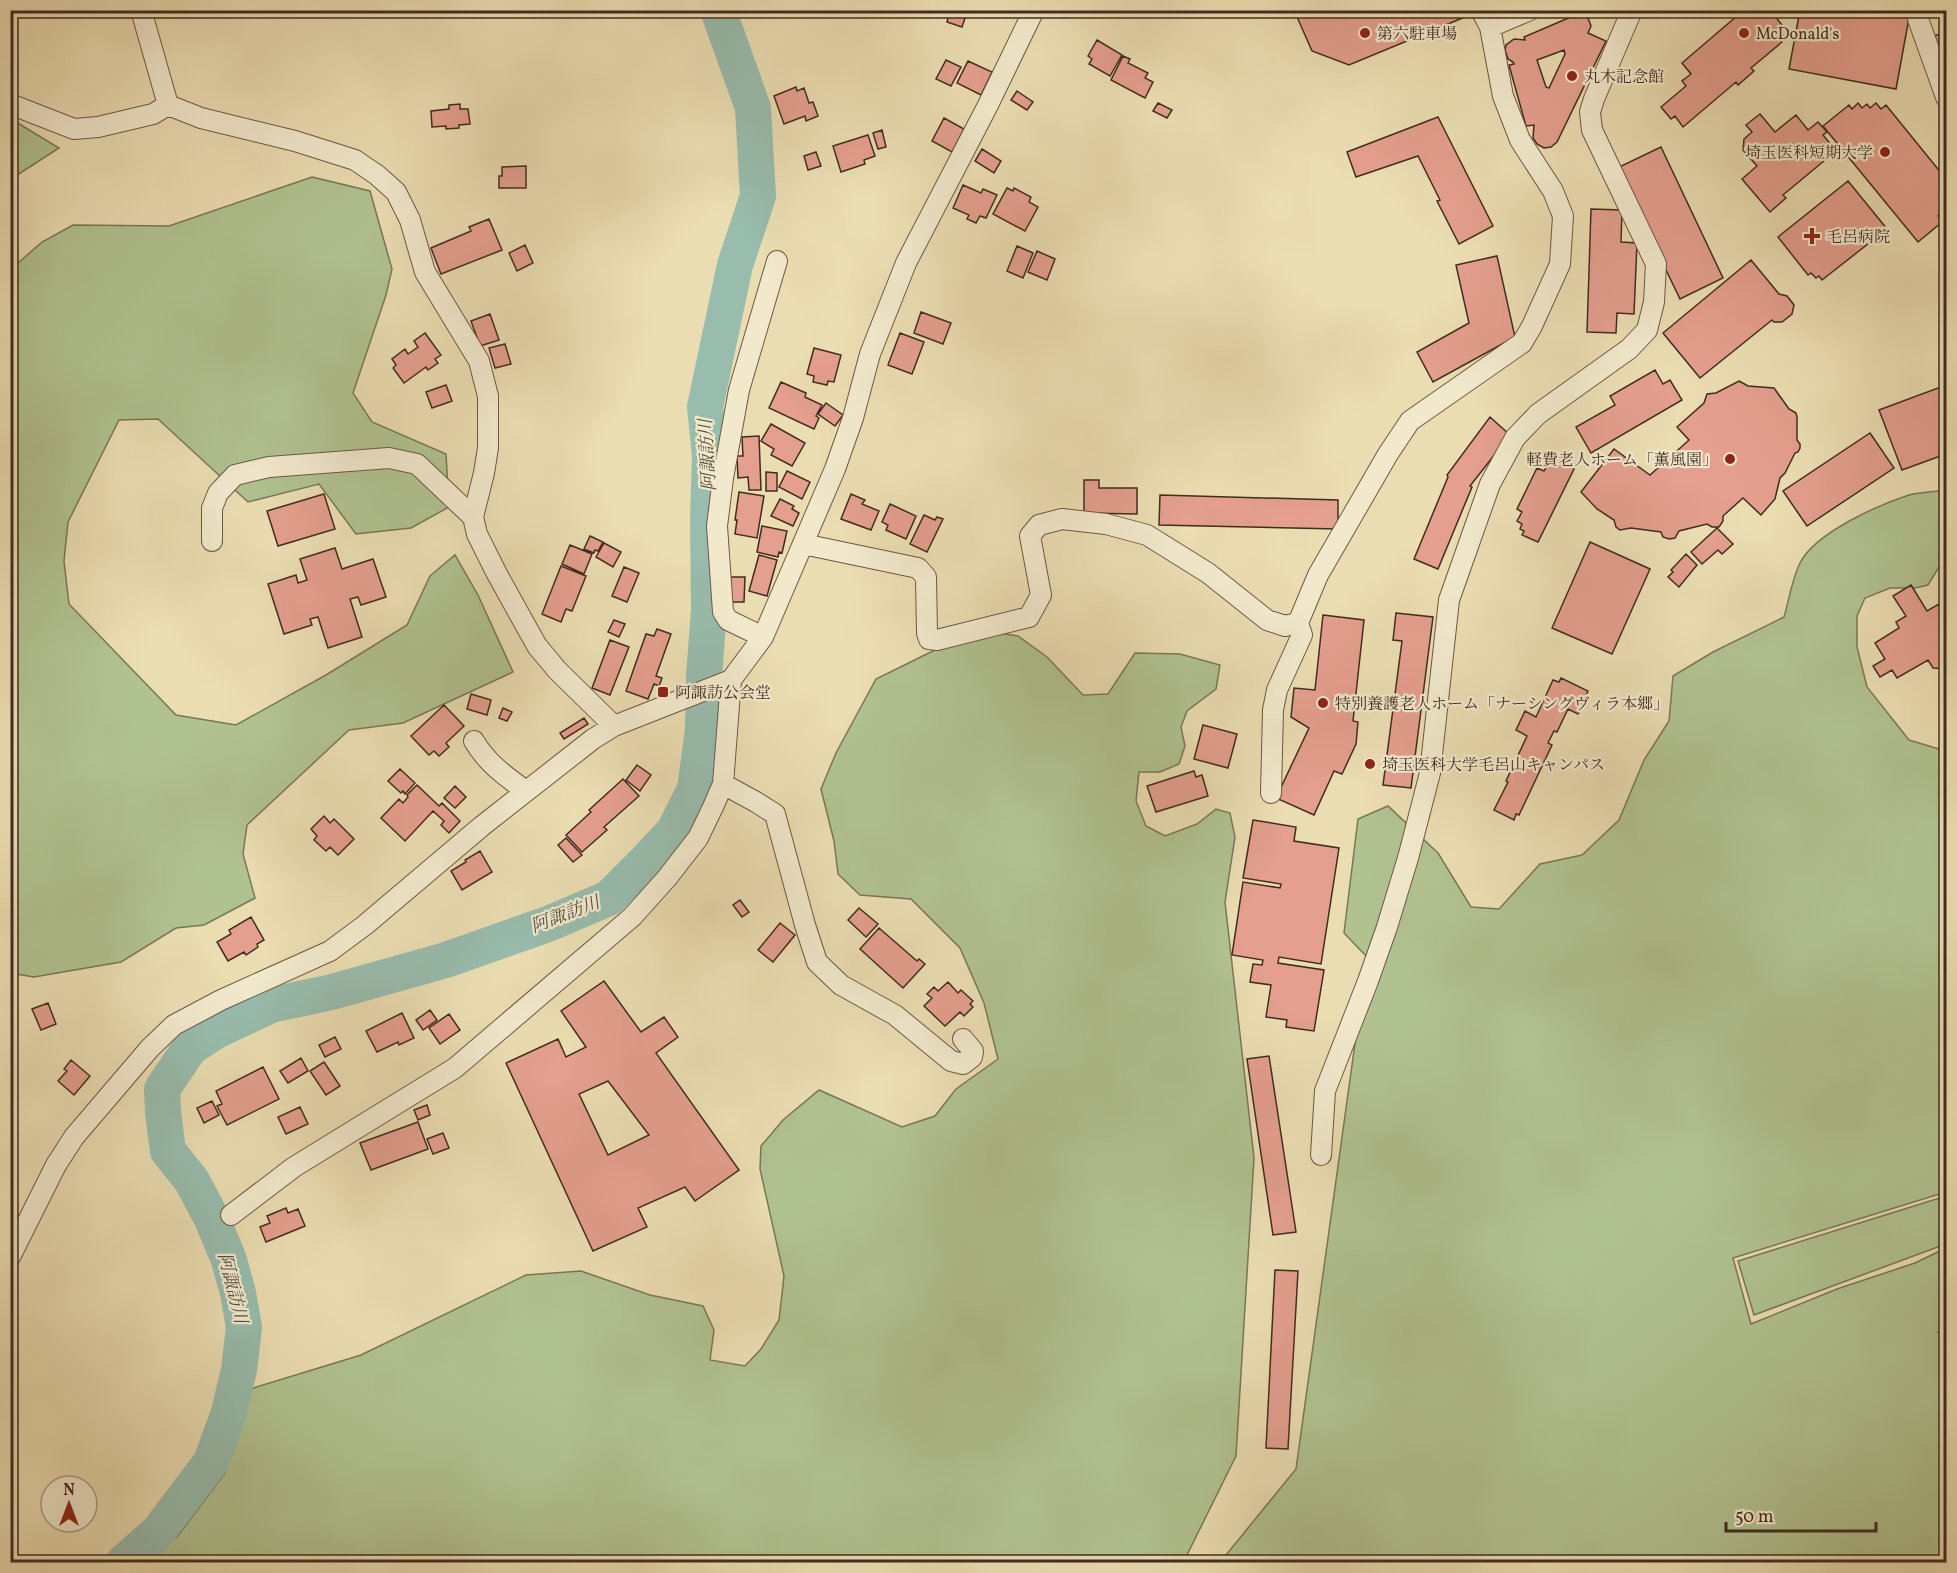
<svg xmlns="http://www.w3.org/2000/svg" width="1957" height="1573" viewBox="0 0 1957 1573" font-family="Vollkorn,'Noto Serif JP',serif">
	<rect width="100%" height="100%" fill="#ebddb2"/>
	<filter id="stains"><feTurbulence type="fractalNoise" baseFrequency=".00333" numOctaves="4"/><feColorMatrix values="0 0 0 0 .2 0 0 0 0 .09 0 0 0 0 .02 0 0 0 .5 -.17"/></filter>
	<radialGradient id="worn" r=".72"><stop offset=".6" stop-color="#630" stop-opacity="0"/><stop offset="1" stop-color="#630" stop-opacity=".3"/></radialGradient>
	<!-- green -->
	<path fill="#b1c291" stroke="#797758" stroke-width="1.5" d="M11,119l48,29 -48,31z
		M312,177l58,14 22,78 -6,26 -33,98 19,29 74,32 3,53 -38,21 -55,6 -37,-50 -71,18 -90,-83 -39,1 -51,102 -4,39 5,43 107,111 60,10 90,-50 81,-50 23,-49 25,-21 23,40 35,77 -110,51 -54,7 -102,95 -4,29 12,44 -51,27 -28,3 -55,34 -87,15 -24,-4v-703l32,-28 31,-17 96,1z
		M1946,490v76l-7,1 -11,18 -13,3h-25l-25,10 -8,18v31l10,40 42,53 37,11v441l-213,66 18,66 86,-35 78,-26 31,-15v81l-8,3 8,2v228h-1806l37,-25 48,-64 25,-84 111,-34 165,-80 55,-4 69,24 53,11 11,24 -4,30 35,6 16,-17 18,-29 5,-44 -24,-107 1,-23 22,-26 36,-30 83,37 33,-11 21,-27 42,-30 -14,-56 -24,-55 -49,-49 -51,-4 -22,-21 -4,-33 -13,-52 15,-36 40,-74 71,-35 46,-12 25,4 29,21 36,38 25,-1 27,-41 45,1 40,11 -4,24 -29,22 -6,16 4,19 -6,18 -19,8h-21l-3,29 10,25 19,10 32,-12 19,-15 14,4 5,24 -10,65 29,256 -18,298 -52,105 42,-6 70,-86 71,-512 -23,-24 14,-114 30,-13 50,47 33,54 28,2 41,-45 42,-9 37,-35 25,-60 25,-39 4,-45 40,-24 71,-35c5,-17 8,-38 16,-54 15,-30 78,-58 109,-68 12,-3 25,-3 37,-5z
		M1946,1196v48l-192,71 -16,-54z"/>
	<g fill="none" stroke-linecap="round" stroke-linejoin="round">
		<!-- river -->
		<path stroke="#98bcad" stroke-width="36" d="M124,1562l34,-30 53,-70 18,-50 10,-42 5,-43 -6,-34 -9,-33 -17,-41 -20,-38 -24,-30 -5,-39 -1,-23 28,-41 26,-17 55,-26 61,-13 114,-32 102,-36 61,-26 33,-33 32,-34 21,-42 8,-59 1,-54 5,-66 -1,-92 2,-62 -5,-49 30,-142 23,-69 -5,-88 -35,-98"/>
	</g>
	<!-- building -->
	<path fill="#e49f8e" stroke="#412c1f" stroke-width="1.5" fill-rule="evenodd" d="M950,10h10v3l6,2 -4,12 -15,-5z
		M1294,10h176l2,4 -123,51 -37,-14z
		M1744,10h26l12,15 -5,3 6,7 -4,3 3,4 -31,26 3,3 -16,14 -2,-3 -53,45 -8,-11 -4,3 -10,-12 25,-21 -4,-5 9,-7 -9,-11z
		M1800,10h106l3,8 -13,71 -107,-20z
		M1573,16l1,2 5,-2 9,2 3,8 -3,7 18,8 -49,101 -6,5 -7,1 -7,-4 -4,-6 1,-13 -8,1 -17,-61 5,-1 -1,-2 -5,-3 -3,-9 1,-5 8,-6 11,1 -1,-3zM1564,50l1,4 -16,34 -3,-1 -9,-27z
		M1946,32v46l-15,-41z
		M1097,40l25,15 -12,21 -21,-12 3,-5 -4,-3z
		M1123,56l7,3 -2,4 20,10 -3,5 8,4 -8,16 -34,-18z
		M946,60l15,7 -10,19 -15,-7z
		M968,61l24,11 -11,23 -24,-12z
		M796,87l1,4 7,-3 5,15 4,-1 5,14 -12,5 -1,-5 -21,8 -10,-28z
		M1017,91l16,11 -6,8 -16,-10z
		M1158,103l14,7 -5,8 -14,-7z
		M1858,103l4,5 5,-4 3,4 6,-5 5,6 5,-4 60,74v7l-2,1 2,7 -3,3 3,5 -5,5 3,4 -6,5 4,6 -24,20 -95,-116 26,-21 3,4z
		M460,104v5h8l2,15 -11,1v3l-13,1v-3l-14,1 -1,-16 18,-2v-4z
		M1760,114l15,18 21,-17 12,15 10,-8 9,10 -4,3 13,16 -53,44 3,3 -16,14 -28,-33 15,-13 -14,-16 1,-11 8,-7 -6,-7z
		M1438,117l55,109 -34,18 -22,-43 3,-1 -22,-44 -62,21 -9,-25z
		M944,118l20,11 -12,23 -20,-11z
		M882,130l4,17 -8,2 -5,-16z
		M868,135l7,21 -11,4 1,4 -24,8 -8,-26z
		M1661,147l62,131 -43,21 -63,-131z
		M982,149l19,12 -7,12 -19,-12z
		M816,152l5,14 -13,4 -4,-14z
		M526,166v22h-27v-12h3v-9z
		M1848,181l39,48 -65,51 -3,-4 -3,2 -5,-5 -3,2 -30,-38z
		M963,185l18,8 2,-4 14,6 -11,23 -6,-2 -4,7 -9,-4 2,-4 -16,-7z
		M1007,188l6,3 1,-3 17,9 -2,5 9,5 -13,24 -32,-17z
		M1591,209l31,1 -1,32 16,1 -3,71 -17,-1 -1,20 -29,-1z
		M489,219l13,31 -61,24 -10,-26 40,-17 -2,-4z
		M525,245l8,18 -16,8 -8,-18z
		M1017,246l16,7 -10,25 -16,-7z
		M1037,251l18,8 -8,21 -19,-8z
		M1497,256l18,81 -82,45 -16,-30 52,-29 -13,-58z
		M1751,260l28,34 8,2 7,9 -2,9 -10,8h-8l-2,-2 -72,58 -37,-45z
		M921,312l30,11 -8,21 -29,-11z
		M490,314l9,26 -19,6 -9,-25z
		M425,333l16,22 -6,4 3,4 -10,7 -2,-3 -22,16 -11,-15 3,-3 -4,-6 13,-10 3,5 10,-7 -4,-6z
		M900,333l24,9 -12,32 -24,-9z
		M505,344l6,20 -16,4 -6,-20z
		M814,348l27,7 -7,27 -6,-1 -1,4 -14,-3 1,-6 -7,-2z
		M1655,370l8,14 7,-4 12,20 -91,53 -15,-26 39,-22 -5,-9z
		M1739,381l9,5 26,2 15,21 7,4 1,4v23l3,4v4l-2,4 -3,1 -10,20 -5,5 -5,21 -14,16 -18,-17 -20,18v5l-4,6h-7l-5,-3 -28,7 -4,7 -6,1 -6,-2 -2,-5 -30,-4 -11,2 -4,-3 -2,-7 -17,-11 -16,-17 33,-43 36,26 39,-35 -12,-13 27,-24 3,-9 9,-1z
		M781,382l25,11 -1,4 17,8 -6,11 3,2 -5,11 -45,-21z
		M446,385l6,16 -20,7 -6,-16z
		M1946,385v69l-44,16 -23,-60z
		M826,403l17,12 -8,11 -17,-12z
		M1490,417l20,18 -40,51 2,1 -34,82 -24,-10 34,-82 -1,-2z
		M771,424l34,19 -13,23 -21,-11 3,-6 -13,-8z
		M1870,433l24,35 -87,58 -24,-35z
		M759,436l2,54h-12l-1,-13 -10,1 -1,-22h6l-1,-19z
		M1558,455l18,10 -38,77 -16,-7 2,-4 -4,-2 2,-5 -5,-3 5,-9 -5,-3 20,-41 7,3 8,-15 4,2z
		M787,471l23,11 -8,17 -23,-12z
		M766,472l11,1v18h-11z
		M1084,480h15v8h38v26l-53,-1z
		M739,492l25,4 -7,42 -22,-4 2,-14h-2z
		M324,494l11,35 -57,17 -11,-35z
		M851,494l14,6 -3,4 17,7 -8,19 -30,-11z
		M1160,495l178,5v29l-179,-4z
		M780,499l14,7 -2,3 7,4 -6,13 -22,-10z
		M890,504l26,12 -10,23 -20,-9 2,-5 -6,-3z
		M924,515l11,5 2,-3 6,2 -16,33 -17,-8z
		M762,526l25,5 -5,22 -3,-1 -1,5 -21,-5z
		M1717,528l16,16 -11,10 -4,-4 -16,14 -11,-12z
		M590,536l13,6 -5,9 -3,-1 -1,3 -10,-4z
		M1590,542l60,27 -38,85 -60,-26z
		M604,543l17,9 -8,15 -17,-10z
		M570,545l22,9 -8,20 -22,-10z
		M335,548l7,21 31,-10 13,38 -25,8 -3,-8 -8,2 12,38 -34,11 -10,-31 -8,2 2,6 -28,9 -16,-50 28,-9 2,8 9,-3 -7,-21z
		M1686,554l11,11 -18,22 -11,-10 5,-5 -2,-2z
		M759,555l18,5 -10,36 -18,-5z
		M561,566l25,10 -14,35 -6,-2 -5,13 -19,-8z
		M624,567l15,6 -12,29 -15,-6z
		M728,577h17l-1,25h-13z
		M1911,585l16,26 12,-7 5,9 2,-1v57l-13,-1 -5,-8 -31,18 -5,-8 -12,7 -7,-11 12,-7 -10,-16 24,-15 -3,-6 10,-6 -13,-20z
		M1396,613l37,4 -22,171 -28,-3 19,-144 -9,-1z
		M1323,615l41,5 -11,101 5,1 -2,22 -14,30 -8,-3 -20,44 -38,-17 33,-70 -18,-11 3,-29 21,2z
		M614,620l11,4 -6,13 -11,-5z
		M657,629l14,5 -15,42 6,2 -3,8 -5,-2 -6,15 -22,-8 20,-57 8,2z
		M610,640l19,7 -19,48 -18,-7z
		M1561,678l27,13 -10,23 -10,-5 -11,23 -3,-1 -6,12 4,2 -33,70 -3,-1 -2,6 -20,-10 14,-28 -2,-1 21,-45 -11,-6 9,-19 11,6 17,-37 6,2z
		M471,694l20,6 -4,15 -20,-6z
		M444,705l20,21 -18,17 3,4 -10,9 -5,-5 -5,4 -18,-19z
		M503,708l9,4 -5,9 -8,-3z
		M584,718l4,6 -24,15 -4,-6z
		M1203,725l34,9 -9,34 -34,-9z
		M637,765l14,10 -11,16 -14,-11z
		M400,769l15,14 -10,11 -2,-3 -2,2 -13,-12z
		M1194,771l2,6 6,-2 6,21 -52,16 -9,-26z
		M623,779l16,17 -35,31 3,3 -25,22 -16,-17 25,-23 -2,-2z
		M417,785l22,21 3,-3 18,18 -11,12 -8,-8 3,-4 -11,-10 -28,30 -24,-23 18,-19 4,4 5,-6 -1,-2z
		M455,786l11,11 -11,11 -11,-10z
		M324,816l6,7 4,-4 20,20 -16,16 -8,-8 -4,4 -12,-11 3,-4 -6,-7z
		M1253,820l43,7 -2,14 45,7 -18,116 -42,-7 -1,6 46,7 -10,61 -28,-4 1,-7 -21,-3 5,-32 -21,-3 3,-18 9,1 1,-5 -31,-5 11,-73 37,6 1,-4 -38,-6z
		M566,838l16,17 -9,7 -15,-17z
		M480,851l12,21 -30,18 -11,-19 15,-9 -1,-2z
		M740,900l9,12 -7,5 -9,-12z
		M859,908l19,16 -12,13 -18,-17z
		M251,917l13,23 -7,4 1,3 -12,8 -2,-3 -16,9 -11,-19 14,-8 -2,-4z
		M780,923l15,12 -22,27 -15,-12z
		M879,928l38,33 2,-2 6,5 -22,24 -43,-39z
		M604,981l37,51 23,-15 14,20 -22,16 83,117 -44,31 -10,-14 -47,21 9,19 -54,24 -87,-188 52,-24 8,18 20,-10 -25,-36zM608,1081l41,54 -41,20 -29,-61z
		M948,982l10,11 3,-3 12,11 -3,3 3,3 -9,9 -4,-4 -15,14 -21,-20 8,-8 -5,-4 7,-7 4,4z
		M48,1003l8,21 -15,6 -9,-21z
		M430,1010l7,10 -14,10 -7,-10z
		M402,1013l12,25 -15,7 -1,-3 -21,10 -11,-21z
		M449,1014l11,16 -20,14 -11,-16z
		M335,1037l6,12 -16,8 -6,-12z
		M1269,1056l27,176 -23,3 -26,-176z
		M301,1058l7,13 -20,12 -8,-12z
		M71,1060l19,16 -16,19 -16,-14 9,-10 -3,-2z
		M324,1062l16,24 -14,9 -16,-24z
		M263,1067l16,32 -52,26 -10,-19 5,-2 -6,-13z
		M212,1101l7,14 -15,8 -7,-15z
		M427,1105l3,10 -12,5 -4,-10z
		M300,1107l8,17 -22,10 -8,-17z
		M418,1122l10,27 -57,21 -11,-27z
		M443,1133l6,15 -16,6 -6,-15z
		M286,1208l2,5 10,-4 7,17 -39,16 -6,-15 10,-4 -3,-7z
		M1275,1270l23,1 -10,178 -22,-1z"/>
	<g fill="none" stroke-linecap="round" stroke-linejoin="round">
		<defs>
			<path id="minor" d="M141,10l27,95
				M1918,19l28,78
				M1490,27l40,-17
				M10,104l64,25 24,-2 55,-13 15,-9 33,13 94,23 60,19 22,15 19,17 14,28 15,52 54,89 9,35v52l-4,25 -11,44 4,17 20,40 40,72 20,24 57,56
				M212,541v-33l6,-15 17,-18 34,-8 120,-9 28,6 56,53
				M803,544l115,24 8,9 1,56 2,6 8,1 92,-23 12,-22 -11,-59 9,-11 23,-6 44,5 41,11 61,38 59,47 18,6 13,-3
				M763,637l-35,-17 -5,-8 -6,-86 6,-48 16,-88 38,-129
				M474,741c13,22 31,35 52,50
				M723,784l33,18 19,12 30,111 12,37 24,23 54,30 56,46 12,3 9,-7 1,-6 -10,-12
				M1271,793l2,-83 4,-20 25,-55 -4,-12 20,-48 70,-121 22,-33 112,-78 10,-17 28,-62 3,-48 -10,-25 -33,-51 -17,-44 -13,-69 -9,-17
				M1321,1155l4,-64 43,-110 19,-54 21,-69 22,-85 19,-173 41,-116 25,-46 23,-24 91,-65 18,-19 7,-28 2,-38 -64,-134 -2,-18 4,-13 38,-89
				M231,1215l63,-48 161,-99 177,-151 35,-39 31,-40 15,-31 10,-23 8,-104
				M10,1257l46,-92 18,-28 76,-89 24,-23 47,-25 109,-49 35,-26 117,-99 111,-87 21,-13 117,-46 32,-43 72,-168 18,-51 17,-64 36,-91 82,-158 46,-95"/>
		</defs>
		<!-- minor casing -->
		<use href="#minor" stroke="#6c5844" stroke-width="22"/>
		<!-- minor -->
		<use href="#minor" stroke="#f2e9cd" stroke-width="20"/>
	</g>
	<!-- markers -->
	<g fill="#8f2418" stroke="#f2e9cd" stroke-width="2">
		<circle cx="1365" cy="33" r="6"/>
		<circle cx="1744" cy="33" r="6"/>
		<circle cx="1572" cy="76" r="6"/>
		<circle cx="1885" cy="152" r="6"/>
		<path d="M1809 227h6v6h6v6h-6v6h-6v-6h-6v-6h6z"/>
		<circle cx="1730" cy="459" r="6"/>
		<rect x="657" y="686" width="12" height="12" rx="3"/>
		<circle cx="1323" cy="703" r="6"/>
		<circle cx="1370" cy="764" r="6"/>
	</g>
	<g text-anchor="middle" stroke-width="4.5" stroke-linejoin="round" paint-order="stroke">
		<!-- poi labels -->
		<g font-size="16" fill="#412c1f" stroke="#f2e9cd" text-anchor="start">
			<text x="1377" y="39">第六駐車場</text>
			<text x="1756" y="39">McDonald's</text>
			<text x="1584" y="82">丸木記念館</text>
			<text x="1873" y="158" text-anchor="end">埼玉医科短期大学</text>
			<text x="1826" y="242">毛呂病院</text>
			<text x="1718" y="465" text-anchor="end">軽費老人ホーム「薫風園」</text>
			<text x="675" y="698">阿諏訪公会堂</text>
			<text x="1335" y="709">特別養護老人ホーム「ナーシングヴィラ本郷」</text>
			<text x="1382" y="770">埼玉医科大学毛呂山キャンパス</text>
		</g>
		<!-- water labels -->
		<g font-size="18" font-style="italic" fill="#575042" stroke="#f2e9cd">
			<text transform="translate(707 455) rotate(-93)" y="6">阿諏訪川</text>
			<text transform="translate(565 914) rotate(-21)" y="6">阿諏訪川</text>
			<text transform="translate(233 1288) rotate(76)" y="6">阿諏訪川</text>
		</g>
	</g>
	<!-- margin -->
	<rect width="1957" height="1573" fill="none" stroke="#ebddb2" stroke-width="36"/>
	<rect x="12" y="12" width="1933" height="1549" fill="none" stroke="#412c1f" stroke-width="3"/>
	<rect x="18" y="18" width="1921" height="1537" fill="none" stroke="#412c1f" stroke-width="1.5"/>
	<!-- north arrow -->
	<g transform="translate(69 1504)"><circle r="28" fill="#f2e9cd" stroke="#ab9d87" stroke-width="1.5"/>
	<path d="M0-4.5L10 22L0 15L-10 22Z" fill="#8f2418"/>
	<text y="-9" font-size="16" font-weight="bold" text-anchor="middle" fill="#412c1f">N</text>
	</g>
	<!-- scale -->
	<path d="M1726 1522v9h150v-9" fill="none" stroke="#412c1f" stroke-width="3"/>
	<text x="1735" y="1522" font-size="18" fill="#412c1f" stroke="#f2e9cd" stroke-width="4.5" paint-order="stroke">50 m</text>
	<rect width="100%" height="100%" filter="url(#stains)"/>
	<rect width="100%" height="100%" fill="url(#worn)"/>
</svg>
